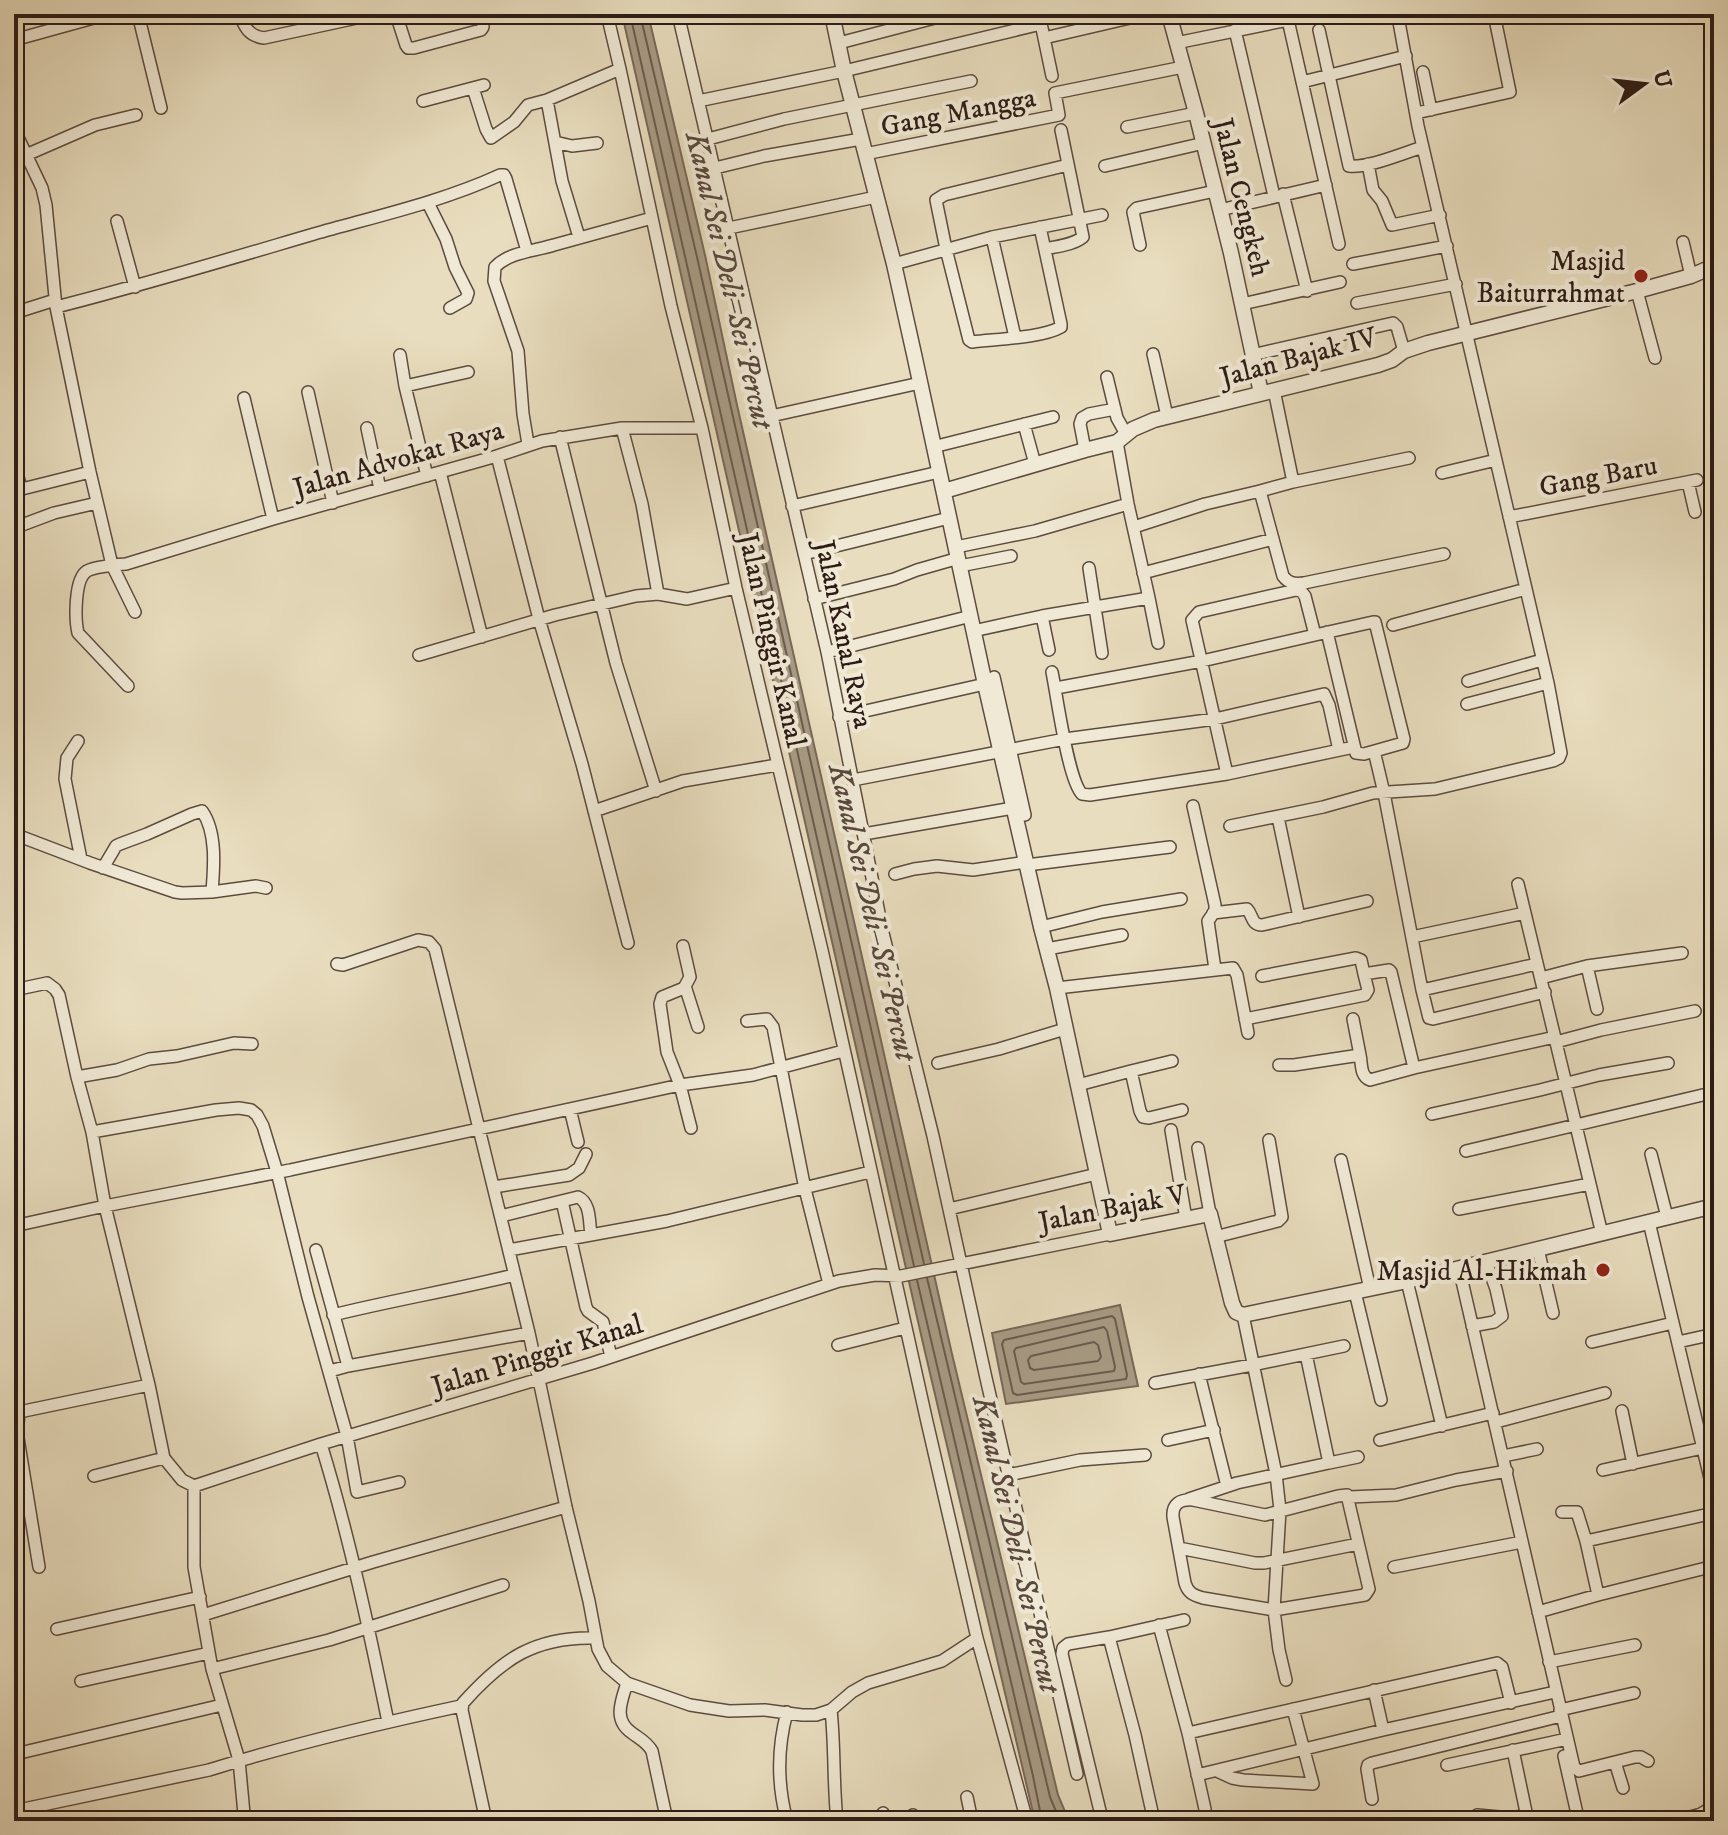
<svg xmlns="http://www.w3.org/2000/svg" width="1728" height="1835" viewBox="0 0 1728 1835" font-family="'IM FELL DW Pica',serif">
	<rect width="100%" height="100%" fill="#e8ddbe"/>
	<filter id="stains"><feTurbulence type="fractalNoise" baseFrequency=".0025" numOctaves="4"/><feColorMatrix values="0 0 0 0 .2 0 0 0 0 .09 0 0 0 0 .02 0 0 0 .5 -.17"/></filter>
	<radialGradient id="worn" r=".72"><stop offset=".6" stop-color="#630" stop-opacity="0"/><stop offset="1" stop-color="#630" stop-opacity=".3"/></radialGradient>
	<!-- water -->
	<path fill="#a89b85" stroke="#776859" stroke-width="2" d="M622,14h26l57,241 32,150 215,949 106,441 11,26h-34l-113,-482z
		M1120,1305l18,81 -132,18 -14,-71z"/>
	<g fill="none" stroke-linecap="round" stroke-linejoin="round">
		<!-- shore -->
		<path stroke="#6a5c4e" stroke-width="2" d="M630,14l284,1252
			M640,14l57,243 227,1007
			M927,1278l123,519 10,24
			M917,1280l116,496 9,45
			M1112,1316l3,3 12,56 -1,4 -109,16 -4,-2 -11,-49 2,-4z
			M1104,1327l3,4 8,36 -1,4 -90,13 -3,-2 -7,-31 2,-3z
			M1094,1342l4,3 3,12 -3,4 -64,9 -4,-2 -2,-8 3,-4z"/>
		<defs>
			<path id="minor" d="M138,14l23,94
				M240,14c4,13 9,22 24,24l111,-24
				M396,14l10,31 2,3h6l67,-18 2,-3 -1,-13
				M607,14l13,55 51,237 31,122 34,160 86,362 105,472 50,216 50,183
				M678,14l149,638 56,281 50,203 53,242 91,396
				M1039,14l13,62
				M1288,20l20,-6
				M1235,30l39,166
				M1319,30l30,136c20,2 54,-13 74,-19
				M1044,38l103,-24
				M14,40l94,-26
				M839,43l111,-29
				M1176,43l112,-23 51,224
				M1423,72l8,38
				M1302,82l104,-26
				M473,88l13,41 5,9 23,-16 14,-17 19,-5 73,-31
				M547,100l15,81 17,56
				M423,101l61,-16
				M698,101l146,-30 197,-47
				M1416,113l94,-21 -16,-78
				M1127,127l69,-14
				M14,129l28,59 4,17 10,102 34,165 22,93 14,-1 147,-45 224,-63 45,-15 80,-13h80
				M708,139l76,-20 187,-38
				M555,142l17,4 25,-3
				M865,154l194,-39 -4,-22 128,-26
				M26,155l69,-30 41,-10
				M1368,164l5,26 9,11 10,24 48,-10
				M1105,166l99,-23
				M715,168l49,-12 97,-17
				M1283,194l24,97
				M428,203l18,36 9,28 13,26 -2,6 -16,9
				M1220,210l106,-25
				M117,221l18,66
				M1040,227l21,97v3c-19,11 -65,12 -89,15l-3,-2 -23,-91 -10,-49 8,-5 124,-30
				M729,228l147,-31
				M992,237l23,100
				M1683,242l8,34
				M1140,245l-7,-33 4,-4 78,-17
				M1045,249c13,-3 28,-4 38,-12l-22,-107
				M894,264l98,-27 110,-22
				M1353,264l94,-18
				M1637,291l18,67
				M1357,303l99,-19
				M1242,304l98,-22
				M56,307c87,-22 173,-48 258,-73 63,-18 127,-32 186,-59h4l2,4 21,72
				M14,313l41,-13
				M1153,354l14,62
				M400,355l5,31 22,90
				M1252,355l141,-32 4,4 7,24
				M1107,377l10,41 9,16
				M405,386l63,-14
				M1274,390l19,92 -33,9 23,85c6,8 12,8 21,7l140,-29
				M308,392l25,111
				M244,398l29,121
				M771,416l149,-33
				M1024,424l11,40
				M367,428l13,61
				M622,428l20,76 16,90
				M560,437l56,226 40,128
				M528,444l-5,-30 -5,-63 -24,-70 1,-14c14,-15 40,-16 59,-22 33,-9 65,-18 98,-27
				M933,447l120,-30
				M1085,450l-5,-26 2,-6 7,-4 26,-5
				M497,456l42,163 43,145 46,179
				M14,462l7,26
				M440,472l42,165
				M1442,473l54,-13
				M1293,482l116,-24
				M1688,482l7,30
				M14,491l76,-19
				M792,506l147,-34
				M1509,517l188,-37
				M1134,527l71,-23 55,-13
				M14,528l40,-15 43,-10
				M956,547l79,-16 93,-27
				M804,554l145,-36
				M960,566l51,-10
				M1089,568l13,85
				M1143,573l130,-34
				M1149,598l9,45
				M814,599l80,-20 23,-9 42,-12
				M1393,625l133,-36
				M973,631l69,-15
				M1327,632l29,121 8,1 39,-11 1,-4 -29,-117h-2l-58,13 -10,-39 -4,-5 -5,-1 -97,22 -7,8 35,154 127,-27
				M1049,650l-7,-34 107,-18 -21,-94 -11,-62
				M827,652l144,-36
				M419,655l136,-40 81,-19 22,-2 29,5 49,-11
				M1052,672c5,24 16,108 30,122l8,1 137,-21
				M994,677l31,138
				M1468,681l74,-21
				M128,686l-50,-53c-3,-13 -4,-54 9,-62 7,-4 18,-4 25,-6l23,47
				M1056,688l146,-27 113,-26
				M1467,704l81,-21
				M839,717l146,-33
				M78,741l-11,17 -2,21 16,80
				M1375,755l9,38 38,197 7,28 4,1 112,-27
				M853,780l212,-41 150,-20 109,-25 5,11 10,45
				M1193,806l22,99v6l-7,10 7,48
				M594,811l89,-30 94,-16
				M1278,817l21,100
				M1230,826l93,-19 50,-14 62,-4 118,-28 6,-3 2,-5 -13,-70 -130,-557 -19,-104
				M14,834l76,29 85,29 7,1 30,-1 44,-6 10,2
				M864,834l149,-26
				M1027,865l143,-18
				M103,868l13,-22 4,-2 27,-10 45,-20 10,-3c15,21 12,56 10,81
				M895,874l19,-5 23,-3 36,4 53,-8
				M1518,884l84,350
				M1213,913l34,-4c6,6 4,16 15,16l105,-24
				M1041,927l61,-15 79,-13
				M1412,937l113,-24
				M683,946l7,31 -6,11 -22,9 -2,7 7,48 13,33 11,43
				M1047,949l75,-14
				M337,964l6,1 75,-25 11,2 6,7 94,384 37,174 23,94 9,48 9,17 20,17 63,22 39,6 36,-1 37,5h14l15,-5 21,-18 16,-9 74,-22 35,-23
				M1587,966l10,43
				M1262,976l94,-18 5,2 3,14 25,-4 2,2 23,96
				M1541,978l46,-12 95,-13
				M685,986l13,41
				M1057,988l176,-20 4,7 11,58
				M14,990l33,-7 8,6 4,6 18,82 15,55 13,74 44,179 15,73 18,22 12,6 127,-42 272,-81 246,-82 36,-6 26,1 209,-42
				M1422,990l115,-26
				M1245,1019l120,-24 3,-5 -4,-16
				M1353,1019l7,36
				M747,1021l20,-2 6,8 32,162 24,95
				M1556,1042l45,-12 94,-19
				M938,1063l61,-14 66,-20
				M1279,1065h15l66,-10c2,9 0,21 10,25l44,-12 141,-31
				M1131,1071l41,-10
				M77,1077l40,-7 32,-11 28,-3 57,-13 18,1
				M1078,1085l53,-14 9,40 3,6 6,1 33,-8
				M570,1109l8,33
				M1432,1114l108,-24 59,-15 69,-12
				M1171,1130l15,89
				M92,1132l124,-22 23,-2 12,2 6,5 6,11 14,46 31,125 39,139 10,56 42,-10
				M1198,1148l12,66
				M1466,1151l241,-57
				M1651,1154l16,63
				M1341,1160l29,129
				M494,1187l75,-12 10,-7 7,-14
				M562,1201l24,106 2,4 15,11 8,35
				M949,1209l148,-35
				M1459,1209l131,-25
				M501,1216l77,-19c13,6 11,25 13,38
				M1649,1222l65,273
				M14,1226l91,-20 185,-36 390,-85 73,-10 90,-24
				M1215,1237l63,-16 4,-4 -13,-77
				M1538,1249l15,64
				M316,1250l32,116
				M509,1250l158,-29 203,-49
				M1459,1268l115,499 5,4 56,-14h6l7,4
				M1407,1281l35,145
				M1355,1292l26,108
				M333,1315c60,-15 121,-25 181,-40
				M1243,1315l33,159 4,36 -6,100 5,40 7,30
				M1472,1326l22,-4 8,-6 -6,-27 -10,-28
				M1592,1342l81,-19
				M1678,1342l36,-8
				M838,1345l67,-17
				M330,1371l18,-5 181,-33
				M1199,1374l28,112
				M1155,1383l97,-18 92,-19
				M1622,1411l11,53
				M1496,1422l109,-29
				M1168,1440l46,-10
				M1380,1440l113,-27
				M321,1444c28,91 48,185 67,278
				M1503,1456l34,-7
				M1329,1463l29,-6
				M1603,1470l100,-22
				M1008,1475l72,-15 65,-5
				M94,1476l70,-18
				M194,1486v81l18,102 27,91 5,54 -3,7
				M1347,1495l22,94 -4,6 -91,15 -71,-12c-10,-3 -15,-5 -18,-15l-12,-66c-1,-13 7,-18 20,-17l72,15 73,-19z
				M1349,1497l47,-2 60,-15 51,-9
				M1189,1499l48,-16 92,-20 -23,-109
				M1562,1512h15l9,29
				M1179,1548l76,15h9l94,-19
				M39,1567l-22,-135 2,-18 5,-3 125,-26
				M1394,1567l128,-25
				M1598,1595l-12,-54 128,-28
				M1538,1612l60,-17 116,-29
				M203,1615l170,-53 193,-55
				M1159,1625l29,108 17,76 -1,7 -20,5
				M57,1629l143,-32
				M1109,1637l26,98 19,86
				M1549,1662l86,-17
				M212,1669l117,-29 174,-55
				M81,1681l128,-28
				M627,1683c-6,19 -14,37 5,50 8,6 15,9 20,18l15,70
				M1374,1690l9,40
				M831,1710c4,37 2,74 6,111
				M1560,1710l74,-17
				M1188,1733l309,-70 5,4 9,36
				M24,1752l198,-47
				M1564,1756l14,62
				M1615,1762l8,26
				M1447,1765l120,-26
				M1217,1771l15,7 11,2 70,4 -20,-75
				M1197,1775l186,-45 172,-38
				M967,1797l5,24
				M1372,1799l-5,-30 1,-4 4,-2 189,-47
				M14,1811l195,-41c83,-26 168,-46 252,-64
				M883,1813l2,8
				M913,1815l2,6
				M1101,1815l-39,-161 1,-6 5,-4 41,-7 75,-17
				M1477,1815l34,3 14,-3 1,-3 -13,-62
				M486,1821l-24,-111 1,-7c39,-44 72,-67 133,-65
				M787,1821c-10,-37 -10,-72 0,-109
				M1676,1821l25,-7 13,-8"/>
			<path id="tertiary" d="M832,14l12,57 50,193 20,90 71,330 56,243 16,61 53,246 100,-20 22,89 4,9 7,3 164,-34 307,-75
				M1169,14l27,99 35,140 30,140
				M944,491l141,-41 32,-8 16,-13 21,-9 224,-55 14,-5 12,-9 24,-8 209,-52 54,-15 23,-10"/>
		</defs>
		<!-- minor casing -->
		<use href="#minor" stroke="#5c4c40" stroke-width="14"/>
		<!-- tertiary casing -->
		<use href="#tertiary" stroke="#5c4c40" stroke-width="17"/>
		<!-- minor -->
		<use href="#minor" stroke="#f0e9d5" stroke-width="11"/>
		<!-- tertiary -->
		<use href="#tertiary" stroke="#f0e9d5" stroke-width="14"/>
	</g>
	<!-- markers -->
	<g fill="#8f2418" stroke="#f0e9d5" stroke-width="3">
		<circle cx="1641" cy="276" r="8"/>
		<circle cx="1603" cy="1270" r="8"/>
	</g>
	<g text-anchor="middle" stroke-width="8" stroke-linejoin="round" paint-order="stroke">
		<!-- street labels -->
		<g font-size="28" fill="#2d1c16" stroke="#f0e9d5">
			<text transform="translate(958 111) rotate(-11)" y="10">Gang Mangga</text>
			<text transform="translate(1243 197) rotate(76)" y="10">Jalan Cengkeh</text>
			<text transform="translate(1298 356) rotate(-15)" y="10">Jalan Bajak IV</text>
			<text transform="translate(398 458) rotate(-16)" y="10">Jalan Advokat Raya</text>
			<text transform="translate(1598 475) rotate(-11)" y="10">Gang Baru</text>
			<text transform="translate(845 634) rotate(78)" y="10">Jalan Kanal Raya</text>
			<text transform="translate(773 640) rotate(77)" y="10">Jalan Pinggir Kanal</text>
			<text transform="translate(1112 1207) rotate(-11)" y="10">Jalan Bajak V</text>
			<text transform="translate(537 1354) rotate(-17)" y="10">Jalan Pinggir Kanal</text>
		</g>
		<!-- poi labels -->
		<g font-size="28" fill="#2d1c16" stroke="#f0e9d5" text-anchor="end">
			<text x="1625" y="270">Masjid<tspan x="1625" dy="32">Baiturrahmat</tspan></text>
			<text x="1587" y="1280">Masjid Al-Hikmah</text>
		</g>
		<!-- water labels -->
		<g font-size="30" font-style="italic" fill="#58483d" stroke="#f0e9d5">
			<text transform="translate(730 280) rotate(77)" y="10">Kanal Sei Deli–Sei Percut</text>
			<text transform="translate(873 912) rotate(77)" y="10">Kanal Sei Deli–Sei Percut</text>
			<text transform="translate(1017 1544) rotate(77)" y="10">Kanal Sei Deli–Sei Percut</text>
		</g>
	</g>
	<!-- margin -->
	<rect width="1728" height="1835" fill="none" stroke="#e8ddbe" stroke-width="48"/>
	<rect x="16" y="16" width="1696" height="1803" fill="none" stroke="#2d1c16" stroke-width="4"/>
	<rect x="24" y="24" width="1680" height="1787" fill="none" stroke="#2d1c16" stroke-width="2"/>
	<!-- north arrow -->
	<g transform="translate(1644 84) rotate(75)" stroke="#f0e9d5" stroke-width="6" paint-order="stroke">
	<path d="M0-6L14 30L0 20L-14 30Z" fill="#2d1c16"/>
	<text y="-12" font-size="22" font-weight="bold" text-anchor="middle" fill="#2d1c16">U</text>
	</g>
	<rect width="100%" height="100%" filter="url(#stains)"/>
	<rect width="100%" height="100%" fill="url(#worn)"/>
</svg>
